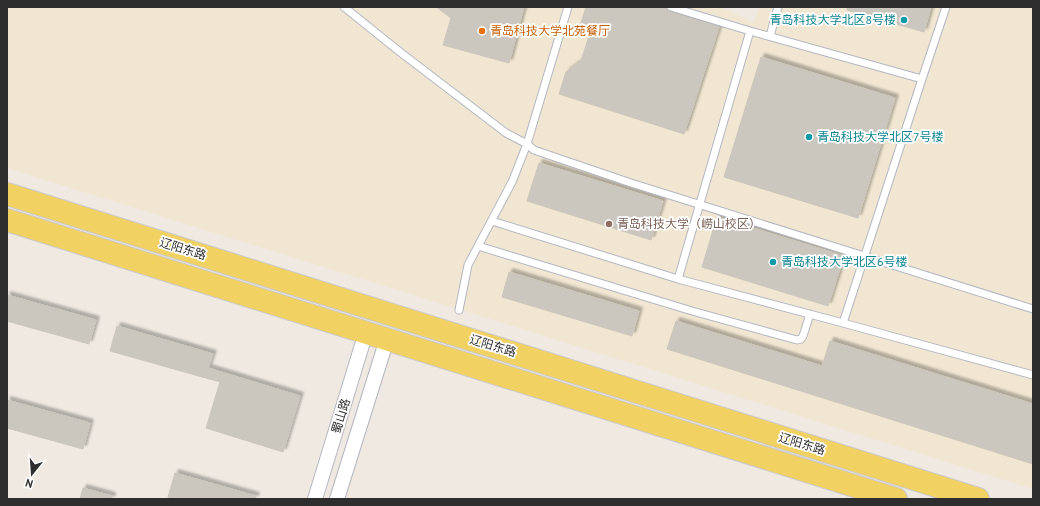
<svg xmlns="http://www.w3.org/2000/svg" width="1040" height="506" viewBox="0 0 1040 506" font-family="'PT Sans','Noto Sans SC',sans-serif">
	<defs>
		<filter id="shadow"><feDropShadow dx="3.5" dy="-3.5" stdDeviation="1" flood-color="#0004"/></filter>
	</defs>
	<rect width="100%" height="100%" fill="#efe9e1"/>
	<!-- education -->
	<path fill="#f0e6d1" d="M7,7h714l33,16 5,-16h274v482l-1026,-321z"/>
	<!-- building -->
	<path fill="#cbc7bf" stroke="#cbc5ba" filter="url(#shadow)" d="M436,7h88l-15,56 -66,-18 8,-27z
		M586,7h78l6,5 49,15 -35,107 -125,-40 7,-22 15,-11 9,-28 -11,-4z
		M847,7h84l-7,25 -77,-22z
		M761,57l134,41 -37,120 -134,-41z
		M539,163l124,38 -12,39 -124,-39z
		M717,217l127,39 -16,50 -126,-39z
		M509,272l130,39 -7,25 -130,-39z
		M7,295l89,25 -7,24 -82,-23z
		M676,321l146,45 8,-25 203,63v60l-366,-115z
		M117,326l96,28 -5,14 92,28 -17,56 -77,-24 14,-46 -110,-31z
		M7,400l83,23 -7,26 -76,-21z
		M175,473l81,23 -1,3h-81l-6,-2z
		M83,488l29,8v3h-32z"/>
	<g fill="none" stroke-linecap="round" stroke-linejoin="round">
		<defs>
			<path id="service" d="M344,7l56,45 106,81 21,11 7,6 97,33 402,126
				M671,7l79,24 -72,248
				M770,36l8,-29
				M922,79l24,-72
				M492,221l186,58 165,44 79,-244 -172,-48
				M478,246l214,65 105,29 4,-1 2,-3 7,-22
				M459,310l9,-45 44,-83 15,-38 41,-137
				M843,323l190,52"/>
			<path id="minor" d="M315,499l51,-167
				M337,499l50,-160"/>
			<path id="primary" d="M7,194l971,305
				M7,220l889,279"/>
		</defs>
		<!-- service casing -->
		<use href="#service" stroke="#b4b7c1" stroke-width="9"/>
		<!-- minor casing -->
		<use href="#minor" stroke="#b4b7c1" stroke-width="16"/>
		<!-- primary casing -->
		<use href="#primary" stroke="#c9c9c9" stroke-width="24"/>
		<!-- service -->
		<use href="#service" stroke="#fff" stroke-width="7"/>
		<!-- minor -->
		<use href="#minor" stroke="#fff" stroke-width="14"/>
		<!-- primary -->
		<use href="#primary" stroke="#f2d163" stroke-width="22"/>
	</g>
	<!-- markers -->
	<g fill="#0f9aa8" stroke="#fff" stroke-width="1.5">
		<circle cx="904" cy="20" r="4"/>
		<circle cx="809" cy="137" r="4"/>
		<circle cx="773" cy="262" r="4"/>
	</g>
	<circle fill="#e8710a" stroke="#fff" stroke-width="1.5" cx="482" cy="31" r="4"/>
	<circle fill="#8d6e63" stroke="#fff" stroke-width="1.5" cx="609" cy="224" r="4"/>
	<g text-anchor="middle" stroke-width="3.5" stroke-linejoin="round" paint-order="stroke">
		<!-- culture labels -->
		<g font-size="12" fill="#0d838f" stroke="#fff" text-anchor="start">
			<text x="896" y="24" text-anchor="end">青岛科技大学北区8号楼</text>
			<text x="817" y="141">青岛科技大学北区7号楼</text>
			<text x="781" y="266">青岛科技大学北区6号楼</text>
		</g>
		<!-- food labels -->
		<g font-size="12" fill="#c56008" stroke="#fff" text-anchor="start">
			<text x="490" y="35">青岛科技大学北苑餐厅</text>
		</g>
		<!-- education labels -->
		<g font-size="12" fill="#785e54" stroke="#fff" text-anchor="start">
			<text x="617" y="228">青岛科技大学（崂山校区）</text>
		</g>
		<!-- street labels -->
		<g font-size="12" fill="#2e2e2e" stroke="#fff">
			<text transform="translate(183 249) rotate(17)" y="4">辽阳东路</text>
			<text transform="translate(493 346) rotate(17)" y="4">辽阳东路</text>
			<text transform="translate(341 416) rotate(-73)" y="4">蜀山路</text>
			<text transform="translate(802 444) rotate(17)" y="4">辽阳东路</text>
		</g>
	</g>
	<!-- border -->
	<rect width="1040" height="506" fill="none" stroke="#2e2e2e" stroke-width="16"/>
	<!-- north arrow -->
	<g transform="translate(32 474) rotate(197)" stroke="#ffffff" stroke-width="3" paint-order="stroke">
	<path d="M0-3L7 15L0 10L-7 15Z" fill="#2e2e2e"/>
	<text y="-6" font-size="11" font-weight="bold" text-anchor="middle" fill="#2e2e2e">N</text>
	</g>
</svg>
